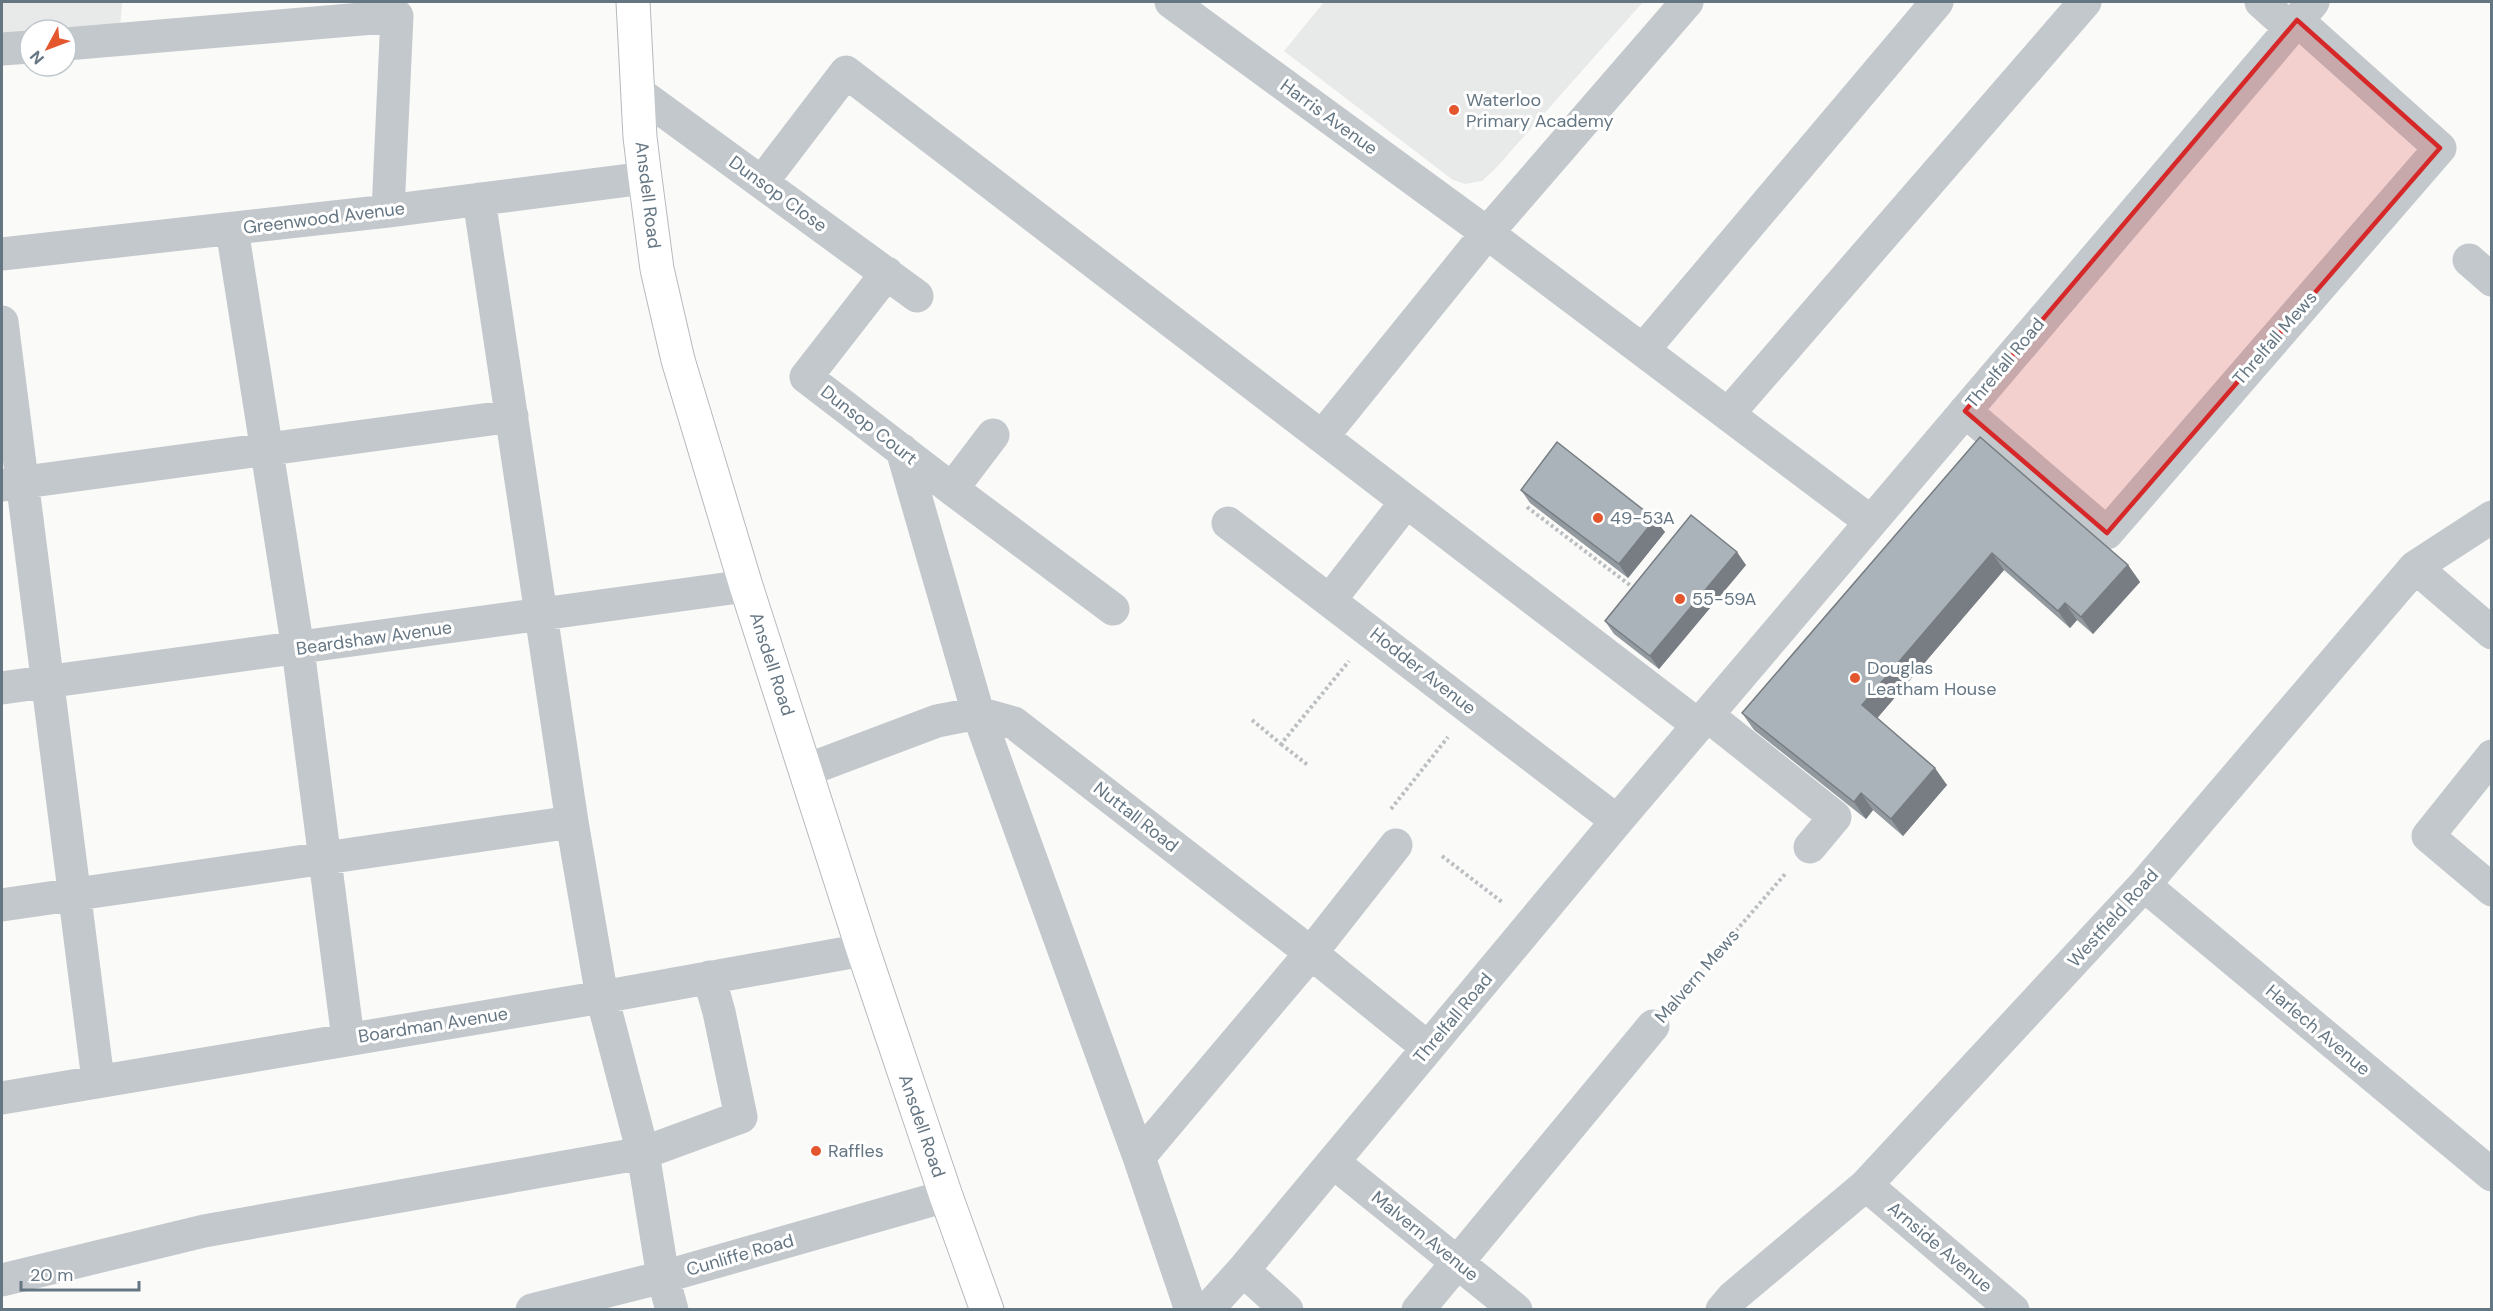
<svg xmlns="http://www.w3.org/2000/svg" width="2493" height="1311" viewBox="0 0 2493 1311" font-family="'DM Sans',sans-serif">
	<rect width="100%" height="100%" fill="#fafaf8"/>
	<!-- built -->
	<path fill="#e8e9e9" d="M2,2h120l-2,26 -90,2v7l-28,2z
		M1324,2h319l-148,167 -13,12 -17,3 -12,-4 -169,-129z"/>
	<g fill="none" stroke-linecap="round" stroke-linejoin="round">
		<defs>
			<path id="major" d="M633,2l7,135 5,41 12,91 21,91 68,226 117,364 83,246 41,114"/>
		</defs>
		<!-- major casing -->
		<use href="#major" stroke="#b5babe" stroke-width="35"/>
		<!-- path -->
		<path stroke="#bbbfc2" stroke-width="4" stroke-dasharray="3 3" stroke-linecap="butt" d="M1527,507l108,82
			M1252,720l29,24 68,-83
			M1281,744l28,22
			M1391,809l57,-72
			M1442,856l60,46
			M1677,999l109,-126"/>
		<!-- minor -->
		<path stroke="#c3c8cc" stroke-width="33" d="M1171,2l316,231 200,-231
			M2261,2l29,26
			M66,44l331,-28 -9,195
			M2,49l28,-2
			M639,93l278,203
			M762,182l84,-110 852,653
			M479,199l93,623 30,175 41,156 20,124 9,33
			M232,229l66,420 50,390
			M2,254l386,-43 257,-33
			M2469,260l23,20
			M887,273l-81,104 146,112 41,-54
			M2,322l96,758
			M1644,349l293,-347
			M1965,411l142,122 333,-385 -143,-128
			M1729,413l356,-411
			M1322,437l165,-204 384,289
			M902,450l76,263 161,444 52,153
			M3,485l509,-69
			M952,489l161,120
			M1228,523l389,298
			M2415,567l77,66
			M1330,600l76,-98
			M2,688l744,-102
			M1707,715l128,102 -25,30
			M2492,756l-64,80 64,54
			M807,770l130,-49 41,-8 36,10 297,230 117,95
			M2144,885l348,290
			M2,905l570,-83
			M2,1098l600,-101 261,-47
			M1139,1157l172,-204 85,-108
			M1333,1162l183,148
			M1866,1185l147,125
			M1243,1270l44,40
			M2,1280l202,-49 439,-78 98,-36 -22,-105 -10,-35
			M532,1310l131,-33 283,-81
			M1207,1310l36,-40 374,-449 696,-819
			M1418,1310l235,-284
			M1722,1310l11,-13 133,-112 278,-300 271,-318 77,-50"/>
		<!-- major -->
		<use href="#major" stroke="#fff" stroke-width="33"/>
	</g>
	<!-- wall -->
	<path fill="#929a9f" d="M1980,437l148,128 12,17 -47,52 -16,-14 -7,8 -66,-58 -127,148 70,67 -44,51 -30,-26 -7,9 -112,-89 -12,-17z
		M1521,490l144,42 -37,46 -98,-75z
		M1746,565l-87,104 -45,-35 -9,-13z"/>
	<!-- shaded-wall -->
	<path fill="#777d82" d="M1655,519l10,13 -37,46 -9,-14z
		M1737,552l9,13 -87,104 -9,-13z
		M1992,553l12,17 -130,152 -12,-17z
		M2128,565l12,17 -47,52 -12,-17z
		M2065,603l12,17 -7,8 -12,-17z
		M1935,768l12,17 -44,51 -12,-17z
		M1861,793l12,17 -7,9 -12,-17z"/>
	<!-- building -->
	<path fill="#aab3b9" stroke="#777d82" stroke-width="1.5" d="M1980,437l148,128 -47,52 -16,-14 -7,8 -66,-58 -130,152 73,63 -44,51 -30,-26 -7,9 -112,-89z
		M1557,442l98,77 -36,45 -98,-74z
		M1691,515l46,37 -87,104 -45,-35z"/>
	<!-- marked area -->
	<path fill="#d62828" fill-opacity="0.2" stroke="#d62828" stroke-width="4.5" stroke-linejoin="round" d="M2297,20l143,128 -333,385 -142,-122z"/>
	<!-- markers -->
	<g fill="#e4572e" stroke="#fff" stroke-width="2">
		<circle cx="1454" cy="110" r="6"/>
		<circle cx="1598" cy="518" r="6"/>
		<circle cx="1680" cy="599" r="6"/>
		<circle cx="1855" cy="678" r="6"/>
		<circle cx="816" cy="1151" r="6"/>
	</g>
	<g text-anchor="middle" stroke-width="6" stroke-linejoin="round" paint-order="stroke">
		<!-- poi labels -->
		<g font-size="18" fill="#657683" stroke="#fff" text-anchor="start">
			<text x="1466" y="106">Waterloo<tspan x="1466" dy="21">Primary Academy</tspan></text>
			<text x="1610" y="524">49-53A</text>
			<text x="1692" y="605">55-59A</text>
			<text x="1867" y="674">Douglas<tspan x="1867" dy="21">Leatham House</tspan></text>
			<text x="828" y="1157">Raffles</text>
		</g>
		<!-- street labels -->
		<g font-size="18" fill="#657683" stroke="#fff">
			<text transform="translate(1329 117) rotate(36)" y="6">Harris Avenue</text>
			<text transform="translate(778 194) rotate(36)" y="6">Dunsop Close</text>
			<text transform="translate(648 195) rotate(83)" y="6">Ansdell Road</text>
			<text transform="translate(324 218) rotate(-7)" y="6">Greenwood Avenue</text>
			<text transform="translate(2275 338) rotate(-49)" y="6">Threlfall Mews</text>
			<text transform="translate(2005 363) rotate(-50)" y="6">Threlfall Road</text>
			<text transform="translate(869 425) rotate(38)" y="6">Dunsop Court</text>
			<text transform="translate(374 638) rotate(-8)" y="6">Beardshaw Avenue</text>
			<text transform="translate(772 664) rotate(72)" y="6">Ansdell Road</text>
			<text transform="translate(1423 671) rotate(38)" y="6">Hodder Avenue</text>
			<text transform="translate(1136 817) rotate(38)" y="6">Nuttall Road</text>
			<text transform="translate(2113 918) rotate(-48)" y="6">Westfield Road</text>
			<text transform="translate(1697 976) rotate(-49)" y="6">Malvern Mews</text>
			<text transform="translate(1453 1018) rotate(-50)" y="6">Threlfall Road</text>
			<text transform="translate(433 1025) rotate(-9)" y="6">Boardman Avenue</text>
			<text transform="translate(2318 1030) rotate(40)" y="6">Harlech Avenue</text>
			<text transform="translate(922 1126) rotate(71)" y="6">Ansdell Road</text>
			<text transform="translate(1425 1236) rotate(39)" y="6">Malvern Avenue</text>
			<text transform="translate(1940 1247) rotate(40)" y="6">Arnside Avenue</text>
			<text transform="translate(740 1255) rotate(-16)" y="6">Cunliffe Road</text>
		</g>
	</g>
	<!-- border -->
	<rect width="2493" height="1311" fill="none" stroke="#657683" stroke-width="6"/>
	<!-- north arrow -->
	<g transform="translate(48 48) rotate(229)"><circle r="28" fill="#ffffff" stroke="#c1c8cd" stroke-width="1.5"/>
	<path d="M0-4.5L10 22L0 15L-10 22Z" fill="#e4572e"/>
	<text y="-9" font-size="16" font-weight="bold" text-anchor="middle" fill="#657683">N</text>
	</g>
	<!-- scale -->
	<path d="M21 1281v9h118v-9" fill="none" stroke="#657683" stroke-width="3"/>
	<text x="30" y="1281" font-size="18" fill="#657683" stroke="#ffffff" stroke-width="4.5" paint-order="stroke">20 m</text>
</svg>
